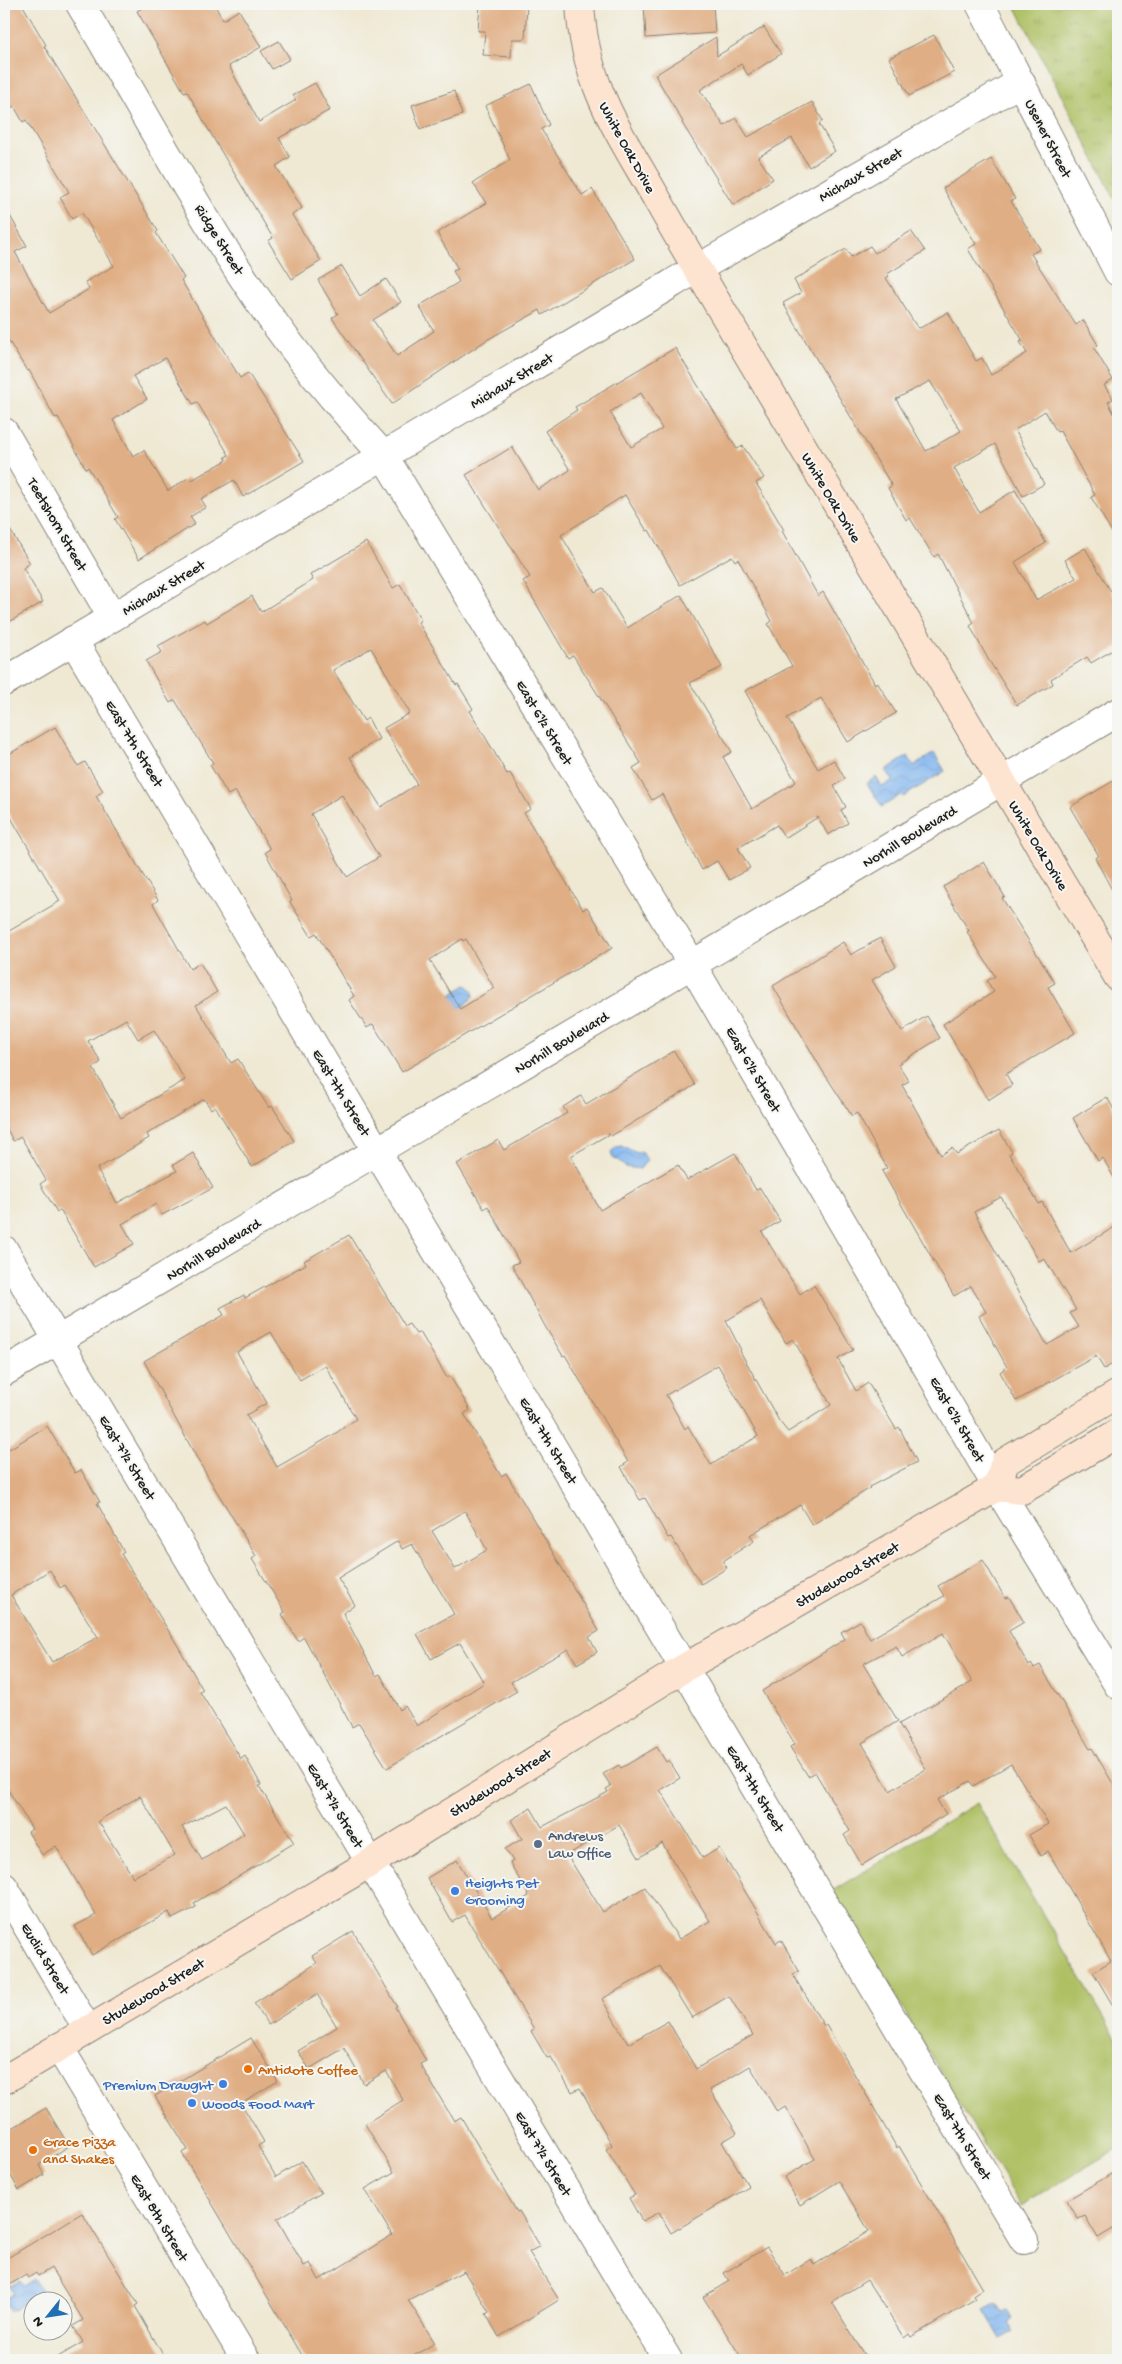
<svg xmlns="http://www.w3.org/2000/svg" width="1122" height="2364" viewBox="0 0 1122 2364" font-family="'Gochi Hand',sans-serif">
	<defs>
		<pattern id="park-tufts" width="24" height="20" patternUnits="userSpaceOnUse" patternTransform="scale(1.25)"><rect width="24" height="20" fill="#aec063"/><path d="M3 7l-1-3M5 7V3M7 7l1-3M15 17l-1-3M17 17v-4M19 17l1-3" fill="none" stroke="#95a455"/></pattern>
		<pattern id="water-waves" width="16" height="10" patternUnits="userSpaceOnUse" patternTransform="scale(1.25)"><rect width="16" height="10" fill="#82b6f0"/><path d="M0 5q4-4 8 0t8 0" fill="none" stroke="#709ccd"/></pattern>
	</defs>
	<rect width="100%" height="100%" fill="#f6f6f2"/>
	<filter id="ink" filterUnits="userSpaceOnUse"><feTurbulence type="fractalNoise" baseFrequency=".02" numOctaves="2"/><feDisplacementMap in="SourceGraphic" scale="10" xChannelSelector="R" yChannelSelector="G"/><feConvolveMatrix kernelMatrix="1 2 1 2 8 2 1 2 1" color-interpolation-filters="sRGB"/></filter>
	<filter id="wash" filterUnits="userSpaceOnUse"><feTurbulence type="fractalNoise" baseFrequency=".0096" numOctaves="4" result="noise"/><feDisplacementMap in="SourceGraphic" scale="20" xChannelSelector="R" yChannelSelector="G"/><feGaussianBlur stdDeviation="1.12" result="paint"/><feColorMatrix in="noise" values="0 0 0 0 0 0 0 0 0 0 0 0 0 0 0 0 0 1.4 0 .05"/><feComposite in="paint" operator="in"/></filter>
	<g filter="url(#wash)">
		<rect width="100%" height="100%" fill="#efe9d4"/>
		<!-- grass -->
		<path fill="#aec063" stroke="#656e40" d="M977,1803l141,238v107l-97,58 -189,-315z"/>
		<!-- park -->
		<path fill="url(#park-tufts)" stroke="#656e40" d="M1014,4h104v201z"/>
		<!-- water -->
		<path fill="url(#water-waves)" stroke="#4f6986" d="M934,753l11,18 -42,26 -2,-2 -19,12 -15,-24 9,-6 6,10 11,-7 -7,-10 22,-14 6,10z
			M466,985l3,1 5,8 -1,3 -8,8 6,12 -11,7 -11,-28z
			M621,1146l16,7 5,-1 5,8 -7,9 -15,-2 -7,-7 -5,-1 -2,-7 5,-5z
			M34,2279l8,13 -32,20 -6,-11 10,-8 -4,-7 10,-5 3,5z
			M997,2303l6,10 4,-2 5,8 -4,3 6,10 -13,7 -17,-29z"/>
		<g id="blocks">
			<!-- building -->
			<path fill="#e0ae84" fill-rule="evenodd" d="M4,4h18l24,41 -2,1 114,185 -2,2 28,45 -3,2 30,50 29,48 8,-5 56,88 -61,36 -9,-17 -33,19 5,8 -16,10 5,7 -56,35 -24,-40 3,-2 -30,-50 -2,2 -28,-52 -3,1 -26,-48 -2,1 -23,-38v-128l23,41 -12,6 34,61 40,-24 -4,-7 29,-16 -32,-53 -10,6 -12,-22 9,-5 -43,-72 -3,2 -9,-16 -10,6zM165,358l28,46 4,-2 32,53 -4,2 2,3 -37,21 -2,-3 -20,13 -24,-41 -11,6 -20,-36 34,-21 -14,-23z
				M149,4h65l9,16 16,-10 22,37 -32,19 30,56 37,-22 -3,-5 22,-12 15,27 -51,28 11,19 -14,9 26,42 -10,7 29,46 -29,18 -24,-38 5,-3 -58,-97 -28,-50 -3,1 -47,-81z
				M480,4l47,1 -2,34h-13l-1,18 -28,-2 2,-24h-7z
				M659,4h54l2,29 -69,5 -2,-33z
				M764,27l17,27 -33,21 -7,-11 -41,26 24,36 12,-8 12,19 64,-35 11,19 -4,3 16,27 -26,16 -17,-29 -34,19 15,22 -40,26 -51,-82 1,-1 -28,-47 61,-38 1,19z
				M934,35l20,37 -45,24 -20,-38z
				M279,41l11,18 -18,10 -11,-18z
				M531,84l18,41 -8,4 41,66 10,-6 43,70 -93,56 -2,-5 -55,31 -93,63 -60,-86 6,-4 -20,-34 24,-14 18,30 26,-17 15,23 -28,18 24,36 37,-25 -15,-25 40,-24 -6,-11 5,-2 -21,-36 49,-30 -13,-20 37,-23 -25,-54z
				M454,91l8,24 -42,14 -8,-24z
				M991,159l24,40 -4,2 29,48 -9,5 45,71 7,-5 15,25 -4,3 19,32 -9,5 9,14 -5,3 10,19v121l-27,-45 4,-2 -35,-64 -3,1 -12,-21 -30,19 29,54 -21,12 -28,-52 -41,24 25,44 36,-22 31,53 -31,19 21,38 40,-22 -11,-18 20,-12 33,55v44l-27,16 -4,-6 -36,22 2,5 -36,21 -29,-46 -18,-33 4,-3 -36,-69 -4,3 -24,-39 -4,2 -18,-32 4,-2 -109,-183 18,-10 -7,-13 52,-31 5,8 19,-11 5,7 36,-22 14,20 -38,23 2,2 -3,2 31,49 3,1 28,-16 28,49 6,-3 9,17 36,-22 -7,-11 3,-1 -55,-92 8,-5 -33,-56zM930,381l31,50 -35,20 -30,-52z
				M675,348l62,101 6,-3 21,32 -8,5 28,47 -2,1 36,65 5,-4 52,92 2,-2 19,31 -48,29 -27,-44 -34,20 31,51 16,-9 11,19 -11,7 12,21 -5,3 7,13 -20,12 -10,-18 -33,21 -8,-13 -39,23 12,20 -21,12 -12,-19 -15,9 -40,-76 -10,6 -19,-32 8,-5 -68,-108 -5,3 -45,-77 7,-4 -64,-102 46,-28 26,43 32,-20 -25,-39 32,-21 -2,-3zM641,393l21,36 -31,18 -21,-35zM625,495l22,36 2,-1 31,55 52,-29 3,5 3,-2 34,62 -4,3 24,42 -47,25 51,91 -44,27 -29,-52 9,-5 -42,-69 32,-16 -41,-72 -54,33 -24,-40 -8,4 -34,-57z
				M4,520l26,43 -7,5 20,34 -39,23z
				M366,542l27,46 7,-4 21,36 -3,2 38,63 2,-1 15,25 -3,2 37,63 3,-1 21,36 -7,4 59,97 4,-3 25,41 -210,124 -29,-48 -6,4 -18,-28 5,-4 -38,-63 -5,3 -21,-34 2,-1 -27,-49 5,-3 -35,-58 -7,4 -18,-30 3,-2 -38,-63 -5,3 -24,-42 16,-9 -4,-6 47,-26 2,3 45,-27 9,16 52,-32 -3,-5zM371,648l39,65 -26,15 33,56 -36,23 -31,-50 29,-18 -11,-21 -4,3 -31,-51zM342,795l37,62 -32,20 -36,-63zM462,939l1,2 3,-2 28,49 -34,21 -30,-49z
				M55,727l23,39 7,-4 18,29 -7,5 62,104 -5,4 37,65 10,-6 17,29 -21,13 35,58 7,-4 31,49 3,-2 22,35 -42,26 -37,-61 -4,3 -7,-10 -57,35 2,4 -52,31 20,34 60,-32 -4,-6 20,-12 20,35 -51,27 -6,-11 -34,20 12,20 -40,23 -34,-57 -3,2 -17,-28 6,-4 -25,-43 -8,4 -9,-18v-189l56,-33 -56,-95v-49zM126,1019l12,20 16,-9 31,50 -64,38 -28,-50 8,-6 -13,-21z
				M1118,778v123l-23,-43 4,-2 -29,-49z
				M984,862l21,35 -3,1 53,85 -7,4 27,46 -69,41 6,11 -24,15 -45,-76 51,-32 -7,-11 8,-5 -28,-44 2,-1 -26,-44z
				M880,938l16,28 -24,14 30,51 25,-15 13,22 -42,26 11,17 -7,4 39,70 11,-7 5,6 42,-24 13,22 -3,2 30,50 3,-2 29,51 47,-28v136l-14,8 -8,-13 -80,45 -16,-29 7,-5 -28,-51 7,-4 -15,-26 -17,10 -72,-125 5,-3 -30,-55 -5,3 -30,-46 -49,-84 70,-44 8,13zM1001,1197l38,64 5,-3 32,52 -6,3 9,14 -32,18 -73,-133z
				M674,1051l21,34 -84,51 -2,-2 -38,22 29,54 78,-45 9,15 48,-27 21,37 4,-2 20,33 -18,11 38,62 14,-9 39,65 -15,9 18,32 12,-8 28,46 3,-2 18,35 -48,25 1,1 -58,37 -12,-20 -50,30 4,6 -31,20 4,7 -26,16 -30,-47 -3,1 -23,-40 -5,2 -19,-33 7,-5 -63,-107 -2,1 -17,-28 -34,-63 7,-3 -31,-56 -4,3 -27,-45 41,-24 6,10 63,-37 -4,-6 18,-11 5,8zM760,1300l26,43 7,-4 38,66 -43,27 -9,-11 -39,-70 1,-1 -15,-29zM718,1365l40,71 -47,29 -23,-39 -3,3 -19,-34z
				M1107,1097l11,20v68l-15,-27 -5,3 -25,-43z
				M349,1235l56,91 4,-2 7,10 4,-2 27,46 3,-2 20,34 -6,4 37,62 5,-3 93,158 -10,6 8,15 -20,12 -9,-15 -57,33 6,9 -130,77 -28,-45 -7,4 -48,-90 -6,4 -16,-27 3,-2 -33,-53 4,-3 -57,-94 -55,-101 80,-46 -4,-7 24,-13 1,3 61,-34 -2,-3zM271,1332l29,48 25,-15 31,54 -23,16 -56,32 -31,-52 21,-12 -30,-51zM465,1511l22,39 -32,19 -23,-38zM398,1541l4,8 10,-5 42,70 -37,20 14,25 29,-16 24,40 -67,43 -12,-20 -5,4 -20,-36 -4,2 -33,-63 12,-8 -17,-27z
				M47,1426l28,47 6,-3 19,32 -3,1 27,49 -3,2 57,92 25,44 -3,2 41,67 4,-3 16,29 -2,1 35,57 -100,60 2,4 -24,12 -3,-7 -77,43 -17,-29 21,-11 -40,-69 -14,9 -14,-23 4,-3 -28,-46v-331zM50,1570l10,18 5,-3 33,52 -46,25 -41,-67zM140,1796l35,59 -42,22 -35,-56zM226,1804l18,30 -42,26 -20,-33z
				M983,1560l22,38 4,-1 15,25 -15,9 20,35 2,-2 3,4 6,-3 50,84 2,-1 26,44v222l-25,-42 18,-11 -63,-110 -7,5 -12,-21 19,-11 -37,-60 -38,22 -3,-5 -33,19 9,14 -84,51 -18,-30 6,-4 -35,-59 -7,4 -18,-29 5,-3 -33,-53 83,-52 -4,-7 19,-11 10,18 74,-43 -6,-10zM943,1633l29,49 -73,42 27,45 -36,22 -28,-48 36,-22 -35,-57 33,-18 6,11z
				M657,1747l9,15 3,-2 11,18 -20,12 43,68 16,-10 57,95 5,-3 18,31 -6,4 31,51 2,-1 71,123 2,-2 84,143 -10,7 2,3 -64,38 -2,-3 -5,4 -37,-58 -35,22 35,58h-124l-40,-63 26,-16 -5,-8 43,-26 18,28 26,-16 3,6 55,-34 -30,-50 -39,24 -16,-28 31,-18 -30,-52 -8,5 -27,-46 -40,24 27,43 -15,9 27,45 -78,46 -12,-21 -17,9 -13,-23 6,-3 -29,-46 6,-4 -32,-57 -8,4 -21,-35 -4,1 -16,-27 3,-2 -69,-114 -13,7 -25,-44 30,-18 35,58 37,-22 -19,-33 3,-2 -8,-12 17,-10 -11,-19 20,-12 11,19 66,-35 -2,-3 5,-3 -8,-12 16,-9 2,3zM619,1825l20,33 23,-15 48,78 -31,18 -34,-52 -42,25 -36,-57zM660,1966l32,52 37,-22 24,39 -57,34 -28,-48 -40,23 -26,-45z
				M353,1931l44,75 -2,1 31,54 -6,3 34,57 7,-4 56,95 2,-1 21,35 -11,6 30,48 -60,37 -13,-23 3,-2 -25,-41 -56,29 27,43 -28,17h-102l-123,-207 6,-3 -33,-54 96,-58 27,43 -37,22 23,39 -6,4 18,31 26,-16 19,32 -44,26 27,47 6,-3 9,17 73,-45 -27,-46 29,-17 -29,-48 38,-24 -17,-29 -22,13 -20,-36 -35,21 -11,-18 39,-24 -20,-33 -49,31 -14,-22 63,-40 -5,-7z
				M46,2108l23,38 -30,19 5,10 -25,15 -15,-26v-31z
				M1118,2170v56l-20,12 -13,-22 -7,3 -11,-19z
				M82,2213l56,91 -3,2 31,54h-113l30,-18 -10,-16 10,-6 -32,-52 -13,8 -2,-3 -8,5 -2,-3 -22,13v-28z"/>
		</g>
	</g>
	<g filter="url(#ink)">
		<use href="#blocks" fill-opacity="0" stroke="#868278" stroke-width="1"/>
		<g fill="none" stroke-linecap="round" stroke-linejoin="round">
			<defs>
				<path id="minor" d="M80,4c58,97 112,199 176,293 38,56 82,109 128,159l293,483 320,548 121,198
					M980,4l138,268
					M676,281l345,-199
					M4,432l108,185
					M73,640l951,1600
					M4,1250l664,1110
					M4,1372l1114,-660
					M4,1887l84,143
					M59,2047l187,313"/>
				<path id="tertiary" d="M4,682l669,-399"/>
				<path id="secondary" d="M580,4c4,80 39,128 77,195 34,61 70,120 105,179 118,200 236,400 356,599
					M997,1487l8,-25 113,-68
					M4,2080l366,-217 314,-195 313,-181 25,3 96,-57"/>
			</defs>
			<!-- minor casing -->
			<use href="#minor" stroke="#868278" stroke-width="30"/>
			<!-- tertiary casing -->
			<use href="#tertiary" stroke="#868278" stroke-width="30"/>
			<!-- secondary casing -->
			<use href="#secondary" stroke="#868278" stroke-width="30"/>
			<!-- minor -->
			<use href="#minor" stroke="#fff" stroke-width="28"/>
			<!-- tertiary -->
			<use href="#tertiary" stroke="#fff" stroke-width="28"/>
			<!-- secondary -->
			<use href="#secondary" stroke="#fde4d0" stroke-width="28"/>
		</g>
	</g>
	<!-- markers -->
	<circle fill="#5c6f8a" stroke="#f6f6f2" stroke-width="2" cx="538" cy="1844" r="5"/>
	<g fill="#3f7fe0" stroke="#f6f6f2" stroke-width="2">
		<circle cx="455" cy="1891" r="5"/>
		<circle cx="223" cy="2084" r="5"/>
		<circle cx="192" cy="2103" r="5"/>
	</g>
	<g fill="#e8710a" stroke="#f6f6f2" stroke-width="2">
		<circle cx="248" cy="2069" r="5"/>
		<circle cx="33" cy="2150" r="5"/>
	</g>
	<g text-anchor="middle" stroke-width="4" stroke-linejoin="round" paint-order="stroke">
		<!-- street labels -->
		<g font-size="15" fill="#1c1c1c" stroke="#f6f6f2">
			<text transform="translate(1049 138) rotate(63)" y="5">Usener Street</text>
			<text transform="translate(628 147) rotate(61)" y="5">White Oak Drive</text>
			<text transform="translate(860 174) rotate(-30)" y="5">Michaux Street</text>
			<text transform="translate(220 239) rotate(58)" y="5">Ridge Street</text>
			<text transform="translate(511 380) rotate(-31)" y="5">Michaux Street</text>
			<text transform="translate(832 497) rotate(59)" y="5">White Oak Drive</text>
			<text transform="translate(58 524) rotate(60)" y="5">Teetshorn Street</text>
			<text transform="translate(163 587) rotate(-31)" y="5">Michaux Street</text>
			<text transform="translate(545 722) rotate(59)" y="5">East 6½ Street</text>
			<text transform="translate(135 743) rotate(59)" y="5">East 7th Street</text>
			<text transform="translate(909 836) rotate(-31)" y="5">Norhill Boulevard</text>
			<text transform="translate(1039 845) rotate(59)" y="5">White Oak Drive</text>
			<text transform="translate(561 1042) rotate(-31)" y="5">Norhill Boulevard</text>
			<text transform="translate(754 1069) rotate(60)" y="5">East 6½ Street</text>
			<text transform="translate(342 1092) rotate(59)" y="5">East 7th Street</text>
			<text transform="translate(213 1249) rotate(-31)" y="5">Norhill Boulevard</text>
			<text transform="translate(958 1419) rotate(60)" y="5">East 6½ Street</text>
			<text transform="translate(549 1440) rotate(59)" y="5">East 7th Street</text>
			<text transform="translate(128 1457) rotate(59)" y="5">East 7½ Street</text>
			<text transform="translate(847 1574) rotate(-30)" y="5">Studewood Street</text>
			<text transform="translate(500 1782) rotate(-32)" y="5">Studewood Street</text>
			<text transform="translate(756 1788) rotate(59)" y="5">East 7th Street</text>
			<text transform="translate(336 1805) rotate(59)" y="5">East 7½ Street</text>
			<text transform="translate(46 1958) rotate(59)" y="5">Euclid Street</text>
			<text transform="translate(153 1991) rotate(-31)" y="5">Studewood Street</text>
			<text transform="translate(963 2136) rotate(59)" y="5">East 7th Street</text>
			<text transform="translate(544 2153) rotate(59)" y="5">East 7½ Street</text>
			<text transform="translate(160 2217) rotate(59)" y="5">East 8th Street</text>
		</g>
		<!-- service labels -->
		<g font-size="15" fill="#4e5e75" stroke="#f6f6f2" text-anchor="start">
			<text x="548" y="1840">Andrews<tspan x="548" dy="17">Law Office</tspan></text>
		</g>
		<!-- shop labels -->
		<g font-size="15" fill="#366cbe" stroke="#f6f6f2" text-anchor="start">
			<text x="465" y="1887">Heights Pet<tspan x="465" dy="17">Grooming</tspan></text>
			<text x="213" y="2089" text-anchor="end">Premium Draught</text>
			<text x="202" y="2108">Woods Food Mart</text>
		</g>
		<!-- food labels -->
		<g font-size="15" fill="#c56008" stroke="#f6f6f2" text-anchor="start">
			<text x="258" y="2074">Antidote Coffee</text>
			<text x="43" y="2146">Grace Pizza<tspan x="43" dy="17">and Shakes</tspan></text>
		</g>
	</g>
	<!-- margin -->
	<rect width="1122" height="2364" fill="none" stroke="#f6f6f2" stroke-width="20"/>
	<!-- north arrow -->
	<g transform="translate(48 2316) rotate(240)"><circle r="24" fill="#f6f6f2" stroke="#9f9f9c"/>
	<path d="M0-4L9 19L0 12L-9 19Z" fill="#1f6fb2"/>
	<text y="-8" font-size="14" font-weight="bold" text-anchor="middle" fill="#1c1c1c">N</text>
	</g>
</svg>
